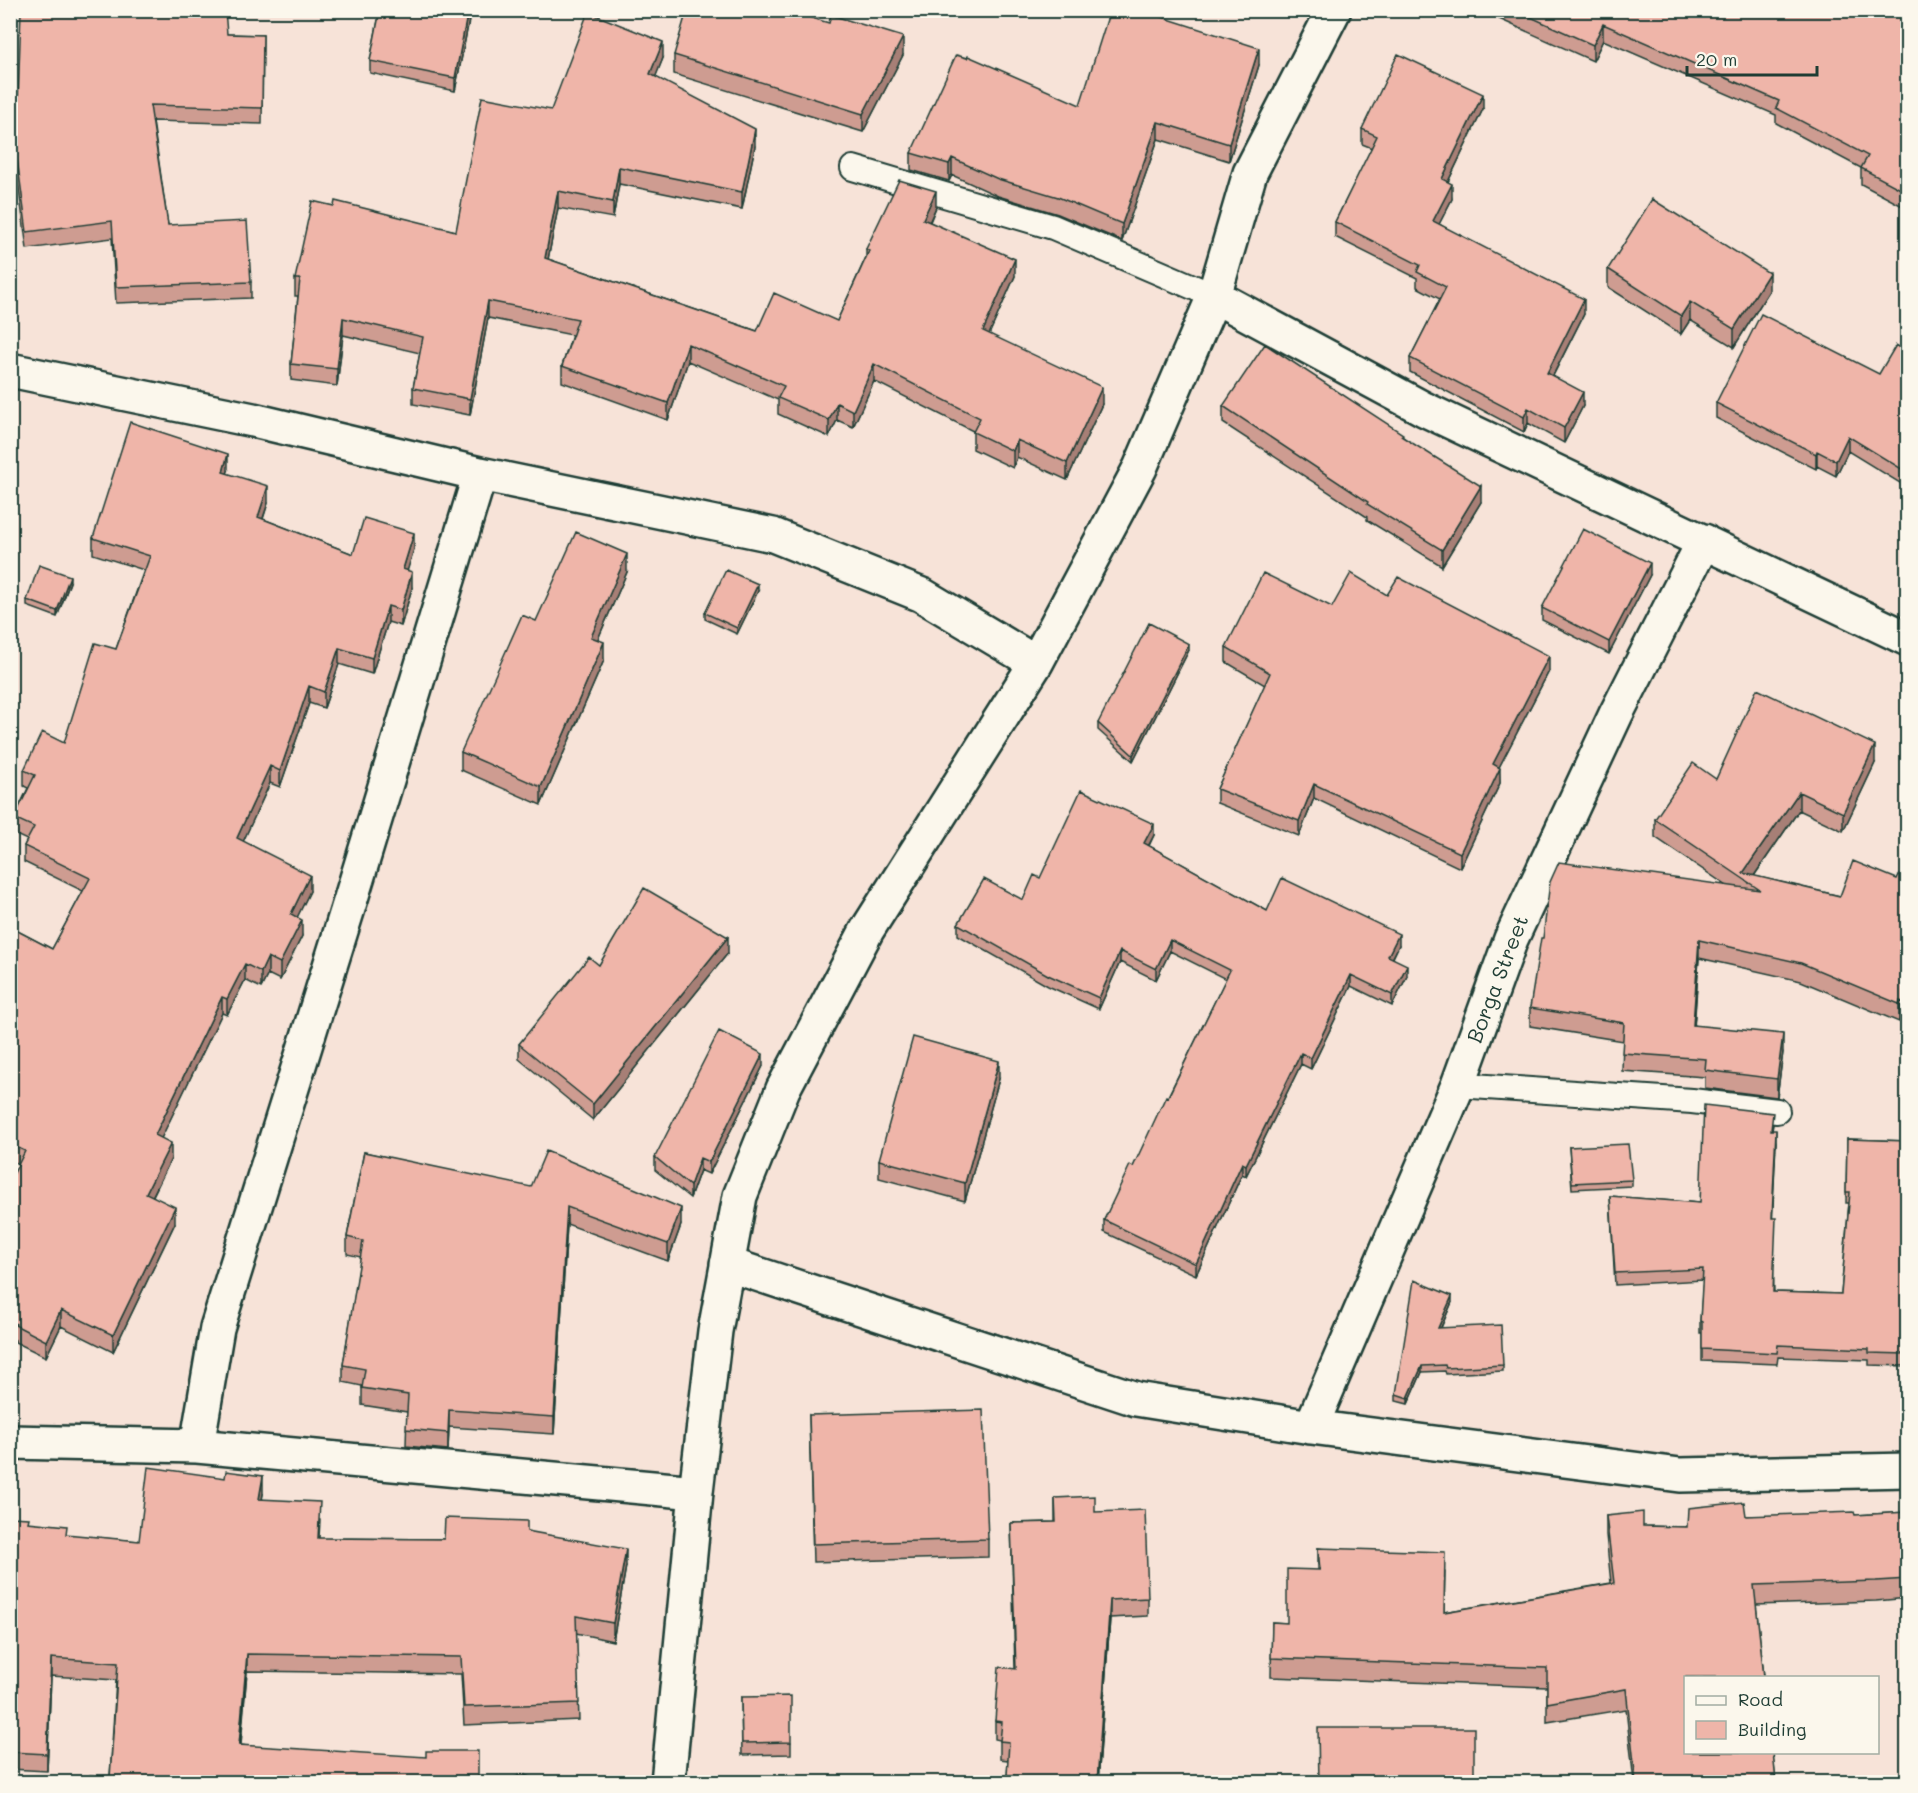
<svg xmlns="http://www.w3.org/2000/svg" width="1918" height="1793" viewBox="0 0 1918 1793" font-family="Mali,sans-serif">
	<rect width="100%" height="100%" fill="#f7e3d8"/>
	<filter id="ink" filterUnits="userSpaceOnUse"><feTurbulence type="fractalNoise" baseFrequency=".0167" numOctaves="2"/><feDisplacementMap in="SourceGraphic" scale="12" xChannelSelector="R" yChannelSelector="G"/><feConvolveMatrix kernelMatrix="1 2 1 2 8 2 1 2 1" color-interpolation-filters="sRGB"/></filter>
	<g filter="url(#ink)">
		<g fill="none" stroke-linecap="round" stroke-linejoin="round">
			<defs>
				<path id="service" d="M853,168l200,59 161,69
					M1458,1085l234,16 85,10"/>
				<path id="minor" d="M1214,296l210,113 484,230
					M10,370l243,50 227,54 293,61 149,60 114,68
					M727,1264l409,135 175,28 369,48 228,-5
					M1311,1427l147,-342 53,-146 105,-225 88,-173
					M10,1442l187,4 499,46
					M197,1446l20,-118 132,-423 131,-431
					M668,1782l28,-290 19,-161 25,-135 43,-107 84,-159 169,-267 104,-195 74,-172 36,-123 84,-163"/>
			</defs>
			<!-- service casing -->
			<use href="#service" stroke="#1f3d34" stroke-width="28"/>
			<!-- minor casing -->
			<use href="#minor" stroke="#1f3d34" stroke-width="38"/>
			<!-- service -->
			<use href="#service" stroke="#fbf7ec" stroke-width="24"/>
			<!-- minor -->
			<use href="#minor" stroke="#fbf7ec" stroke-width="33"/>
		</g>
		<!-- wall -->
		<path fill="#ce9c91" stroke="#1f3d34" stroke-width="1.5" d="M380,10h91l-16,81 -85,-18v-12z
			M1479,10h328l4,2 97,-2v199l-47,-25v-16l-85,-45v-8l-173,-75 -10,21z
			M227,34l36,1 -1,89 -109,-3 15,104 83,57v16l-135,5 -4,-65 -85,11 -17,-126v-21l8,-1z
			M674,55h229l-40,77 -189,-58z
			M663,58l-8,19 100,69 -13,63 -123,-25 -6,34 -55,-10 -10,51 209,72 80,-10 29,-64v-8l70,-42 -6,15 85,54 -26,58 113,70 -35,76 -50,-23 -4,11 -40,-19v-18l-99,-50 -21,46 -16,-7 -8,17 -51,-23v-14l-90,-39 -20,59 -106,-38v-16l10,-31 -84,-17 -18,97 -57,-11v-16l7,-35 -77,-18 -6,51 -46,-6v-16l7,-68h-3v-17l39,-73 122,25 95,-121z
			M1259,65l-30,96 -71,-22 -36,102 -64,-27 -60,-18 -46,-21 -3,6 -38,-11v-17l169,-48z
			M1483,109l-35,73 4,17 -13,25 145,90 -31,62 30,30 -19,37 -36,-20 -4,9 -114,-60v-14l30,-59 -23,-12v-9l-82,-41v-15l37,-74 -10,-4v-15z
			M1608,269l161,22 -35,56 -44,-27 -9,14 -73,-47z
			M1908,352v136l-60,-37 -12,25 -19,-10 -1,3 -100,-51v-15l163,-29z
			M1223,406l180,31 78,65 -39,64 -75,-46v-3l-144,-94z
			M228,471l-1,2 41,30 -5,16 90,35 61,-5 -7,21 5,18 -11,38 -13,-4 -16,52 -33,-10 -15,44 -15,-5 -29,84 -10,-4 -27,58 67,50 -13,26 5,19 -22,44 -12,-6 -7,14 -16,-8 -18,35 -5,-2 -61,125 10,21 -18,37 22,27 -62,129 -52,-26 -15,31 -31,-15v-2l-5,-3v-156l9,-17 -9,-4v-233l42,22 31,-58 -59,-29v-16l3,-6 -13,-6v-16l14,-30 -4,-2v-16l40,-27 52,-94 28,-79 -51,-16v-16z
			M627,572l-29,67 6,21 -63,145 -80,-35v-18l75,-131z
			M1650,575l-41,79 -67,-34v-12z
			M70,582l-13,35 -30,-11v-6z
			M758,591l-21,43 -32,-15v-6z
			M1387,595l162,76 -50,96 1,16 -40,85 -146,-70 -15,38 -82,-33v-14l48,-104 -39,-23v-15l106,-40z
			M1189,650l-56,111 -35,-31v-7z
			M1875,763l-32,68 -44,-21 -45,66 86,20 57,-17 11,-1v144l-8,-3 -1,3 -98,-41 -102,-23 -5,67 89,27 -6,45 -72,-9v-11l-83,-6 1,-30 -93,-15v-18l13,-70 184,-52 -72,-49v-18l61,-40z
			M1154,835l-5,11 118,65 132,34 -6,13 14,18 -15,30 -41,-20 -40,83 -10,-5 -55,112 -4,-2 -46,101 -92,-43v-12l29,-53 93,-188 -56,-28 -14,29 -36,-18 -21,47 -51,-23 -90,-51v-11l65,-24 17,-22z
			M728,953l-135,167 -74,-61v-15l80,-79z
			M763,1066l-54,108 -9,-4 -10,28 -35,-28v-13z
			M999,1079l-34,122 -86,-23v-18z
			M1773,1125l-1,5 4,12 -4,76 2,74 67,2 8,-91h-3l1,-64 61,2v210l-2,15 -37,-1v-5l-91,-3 -1,7 -75,-3v-28h-2v-12l3,-41 -88,5 -5,-89 90,7z
			M1569,1147l63,33v6l-60,3z
			M364,1152l317,73 -13,36 -101,-37 -13,210 -105,-7 -1,23 -42,-4 1,-34 -45,-7v-19l-19,-4v-17l18,-108 -14,-3v-17z
			M1452,1302l-11,26 62,37v6l-57,3 -1,-3 -23,1 -14,32 -12,-3v-7z
			M809,1415l179,124v18l-175,5z
			M263,1494l-1,5 58,21 -1,18 125,1 83,-8 99,35 -13,75 -37,-8 3,87 -115,5 -3,-51 -214,-3 -6,74 237,37 -368,-5 6,-97 -65,-4 -4,95 -37,-2v-252l57,18 72,6z
			M1055,1498l40,14 53,86v18l-38,2 -12,164h-91l1,-22 -8,-1v-19l-5,-1v-18l20,-52 -4,-146 44,-1z
			M1908,1512v86l-32,3 -120,4 20,177h-142l-8,-73 -79,13v-35l-276,-10 1,-55 15,1 31,-53v-22l127,23 -1,41 167,-29 -5,-48v-19l37,10 44,1 59,-11 109,-1z
			M741,1697l50,45v12l-49,1z"/>
		<!-- shaded-wall -->
		<path fill="#a77f76" stroke="#1f3d34" stroke-width="1.5" d="M468,10h3l-16,81v-13z
			M1603,24v16l-10,21v-16z
			M903,37v18l-40,77v-18z
			M663,42v16l-13,33v-17z
			M1259,48v17l-30,96v-17z
			M1483,94v15l-41,85v-15z
			M1158,122v17l-36,102v-17z
			M755,129v17l-13,63v-17z
			M952,158v17l-3,6v-17z
			M619,167v17l-6,34v-16z
			M1452,184v15l-19,37v-15z
			M558,191v17l-13,67v-17z
			M936,191v16l-13,29v-17z
			M1015,259v17l-32,72v-17z
			M1769,273v18l-35,56v-18z
			M1584,299v15l-37,73v-14z
			M488,301v17l-18,97v-16z
			M1690,302v18l-9,14v-18z
			M343,318v17l-6,51v-17z
			M688,344v17l-20,59v-17z
			M874,364v17l-21,46v-16z
			M1102,387v17l-35,76v-17z
			M1583,392v14l-19,37v-15z
			M837,403v17l-8,17v-17z
			M1528,408v15l-4,9v-15z
			M1848,436v15l-12,25v-15z
			M1017,440v17l-4,11v-17z
			M1817,451v15l-1,3v-15z
			M228,454v17l-5,17v-16z
			M268,486v17l-10,30v-16z
			M1481,486v16l-39,64v-16z
			M414,533v16l-11,36v-16z
			M627,554v18l-36,83v-18z
			M1650,563v12l-41,79v-12z
			M412,572v16l-11,38v-16z
			M70,576v6l-13,35v-6z
			M758,584v7l-21,43v-6z
			M388,606v16l-16,52v-16z
			M604,642v18l-63,145v-18z
			M1189,644v6l-56,111v-6z
			M339,648v16l-15,44v-16z
			M1549,656v15l-56,108v-15z
			M309,686v17l-29,84v-16z
			M1875,745v18l-32,68v-18z
			M270,766v17l-33,72v-17z
			M1500,768v15l-40,85v-15z
			M1314,784v14l-15,38v-15z
			M1799,792v18l-50,73 -6,-10z
			M1154,824v11l-10,19v-11z
			M310,875v16l-19,39v-16z
			M302,920v16l-22,44v-17z
			M1399,934v11l-11,22v-11z
			M728,937v16l-135,167v-16z
			M1170,940v11l-14,29v-11z
			M1699,940v18l-6,85v-18z
			M1120,951v11l-21,47v-11z
			M268,957v17l-7,14v-16z
			M245,964v16l-18,35v-16z
			M1407,965v11l-15,30v-11z
			M1351,975v11l-40,83v-11z
			M222,997v16l-67,138v-16z
			M1900,1001v18l-1,3v-18z
			M1783,1034v18l-6,45v-18z
			M1301,1053v11l-55,112v-11z
			M763,1054v12l-54,108v-12z
			M999,1061v18l-34,122v-18z
			M1776,1130v12l-4,87v-11z
			M171,1143v16l-25,50v-16z
			M700,1158v12l-10,28v-12z
			M1242,1163v11l-46,101v-11z
			M175,1207v16l-62,129v-17z
			M567,1207v17l-13,210v-17z
			M681,1208v17l-13,36v-17z
			M1452,1296v6l-14,32v-6z
			M61,1310v16l-15,31v-16z
			M1908,1339v12l-2,15v-12z
			M1422,1366v6l-14,32v-6z
			M449,1410v17l-1,23v-17z
			M263,1476v18l-4,22v-17z
			M626,1549v17l-13,75v-18z
			M1110,1600v18l-12,164h-1z
			M247,1654v17l-8,91v-17z
			M51,1658v18l-4,95v-17z"/>
		<!-- building -->
		<path fill="#efb5a9" stroke="#1f3d34" stroke-width="1.5" d="M21,10h204l2,24 36,1 -1,73 -112,-3 18,120 79,-4 4,61 -135,5 -4,-66 -85,11 -17,-125v-5l8,-1z
			M380,10h88l-13,68 -85,-17z
			M687,10h98l44,13 2,-8 72,22 -40,77 -189,-59z
			M1110,10h30l119,38 -30,96 -71,-22 -36,102 -64,-27 -60,-18 -46,-21 -3,6 -38,-11 45,-98 11,3 1,-2 112,49z
			M1515,10h292l4,2v-2h97v183l-47,-25 7,-12 -92,-48 3,-7 -176,-77 -10,21z
			M588,12l75,30 -13,32 105,55 -13,63 -123,-25 -6,35 -55,-11 -13,67 212,73 17,-38 63,28 32,-70 -3,-2 33,-69 37,11 -13,28 92,40 -32,72 119,56 -35,76 -50,-23 -4,11 -40,-19 7,-14 -106,-54 -21,47 -16,-8 -8,17 -51,-22 6,-12 -96,-42 -20,59 -106,-37 16,-47 -90,-18 -18,98 -57,-11 10,-51 -80,-19 -6,51 -46,-5 9,-85h-5l17,-78 22,5 1,-5 121,30 26,-134 69,13z
			M1398,54l85,40 -41,85 10,5 -19,37 151,78 -37,74 36,19 -19,36 -36,-20 -4,9 -114,-59 36,-71 -29,-15 3,-7 -85,-43 42,-86 -15,-7z
			M1652,199l117,74 -35,56 -44,-27 -9,14 -73,-47z
			M1761,314l118,60 17,-29 12,7v121l-60,-37 -12,25 -19,-10 -1,3 -100,-51z
			M1265,344l138,90 -2,2 80,50 -39,64 -75,-46 1,-2 -145,-96z
			M130,422l98,32 -5,18 45,14 -10,31 95,37 11,-36 50,15 -11,36 9,3 -11,38 -13,-4 -16,52 -33,-10 -15,44 -15,-6 -29,85 -10,-5 -33,72 73,37 -19,39 11,6 -22,43 -12,-6 -7,15 -16,-8 -18,35 -5,-2 -67,138 16,8 -25,50 29,14 -62,128 -52,-25 -15,31 -31,-16 1,-1 -6,-3v-140l15,-30 -15,-7v-217l42,22 38,-71 -66,-32 10,-19 -20,-9 21,-43 -11,-5 18,-38 22,11 31,-100 21,6 34,-93 -57,-18z
			M1583,529l67,34 -41,79 -67,-34z
			M576,532l51,22 -36,83 13,5 -63,145 -80,-35 61,-137 14,6z
			M39,565l31,11 -13,35 -30,-11z
			M726,570l32,14 -21,44 -32,-15z
			M1263,573l69,34 19,-34 36,22 11,-18 151,79 -56,108 7,4 -40,85 -146,-69 -15,37 -82,-32 53,-116 -44,-26z
			M1149,623l40,21 -56,111 -35,-32z
			M1757,689l118,56 -32,68 -44,-21 -56,81 97,23 13,-35 44,18 2,-4 9,3v126l-8,-3 -1,3 -98,-41 -102,-23 -6,85 90,9 -6,45 -72,-9 1,-11 -84,-6 2,-30 -94,-15 11,-70h2l7,-56 9,-20 201,28 -105,-71 38,-56 23,16z
			M1081,790l73,34 -10,19 123,68 15,-33 117,56 -11,22 19,9 -15,30 -41,-20 -40,83 -10,-5 -55,112 -4,-2 -46,101 -92,-44 26,-55 3,2 33,-71 2,1 62,-127 -60,-30 -14,29 -36,-18 -21,47 -51,-23 -90,-51 26,-45 39,21 11,-25 6,3z
			M644,888l84,49 -135,167 -74,-60 70,-87 10,8z
			M719,1031l44,23 -54,108 -9,-4 -10,28 -35,-29z
			M913,1037l86,24 -34,122 -86,-23z
			M1704,1105l69,8 -2,17h5l-4,88h4l-3,74 68,2 9,-102h-4l1,-53 61,2v198l-2,15 -37,-1v-4l-91,-4 -1,8 -75,-4v-27l-2,-1 3,-52 -88,4 -5,-77 90,7z
			M1628,1144l4,36 -60,3 -3,-36z
			M546,1151l135,57 -13,36 -101,-37 -13,210 -105,-7 -1,23 -42,-4 2,-34 -46,-7 3,-19 -22,-4 20,-124 -16,-4 17,-85 167,35z
			M1414,1280l38,16 -14,32 63,-3 2,40 -57,3 -1,-3 -23,1 -14,32 -12,-4z
			M983,1410l5,129 -175,5 -4,-129z
			M148,1467l77,11 1,-7 37,5 -4,23 61,3 -2,36 126,1 1,-21 82,3v10l99,18 -13,74 -37,-7 3,87 -115,4 -3,-50 -214,-3 -8,91 187,12v-6h52v31h-389l1,-7 20,2 8,-114 -67,-5 -4,96 -37,-2v-235l19,1 -1,4 39,4 -1,8 73,7z
			M1095,1496v16l50,-2 3,88 -38,2 -13,182h-79v-6l-11,-1 2,-33 -9,-1 2,-19 -7,-1 4,-54 17,2 -5,-146 45,-1 -1,-24z
			M1744,1502l2,14 108,-4 1,3 53,-3v67l-32,2 -122,4 10,92h-78v75h87l3,30h-140l-10,-93 -79,14v-35l-276,-10 1,-36 15,1v-54l33,1 -2,-22 127,4 -1,60 170,-29 -8,-67 37,-4v14l44,1 1,-19z
			M791,1696v46l-49,1 -1,-46z
			M1318,1728h156v54h-155z
			M522,1774l18,7v1h-35z"/>
	</g>
	<g text-anchor="middle" stroke-width="6" stroke-linejoin="round" paint-order="stroke">
		<!-- street labels -->
		<g font-size="21" fill="#1f3d34" stroke="#fbf7ec">
			<text transform="translate(1498 979) rotate(-69)" y="7">Borga Street</text>
		</g>
	</g>
	<!-- margin -->
	<rect width="1918" height="1793" fill="none" stroke="#fbf7ec" stroke-width="36"/>
	<rect x="18" y="18" width="1882" height="1757" fill="none" stroke="#1f3d34" stroke-width="2" filter="url(#ink)"/>
	<!-- legend -->
	<rect x="1684" y="1676" width="195" height="78" fill="#fbf7ec" stroke="#a3ada2" stroke-width="1.5"/>
	<rect x="1696" y="1696" width="30" height="9" fill="#fbf7ec" stroke="#a3ada2" stroke-width="1.5"/>
	<text x="1738" y="1706" font-size="18" fill="#1f3d34">Road</text>
	<rect x="1696" y="1721" width="30" height="18" fill="#efb5a9" stroke="#a3ada2" stroke-width="1.5"/>
	<text x="1738" y="1736" font-size="18" fill="#1f3d34">Building</text>
	<!-- scale -->
	<path d="M1687 66v9h130v-9" fill="none" stroke="#1f3d34" stroke-width="3"/>
	<text x="1696" y="66" font-size="18" fill="#1f3d34" stroke="#fbf7ec" stroke-width="4.5" paint-order="stroke">20 m</text>
</svg>
